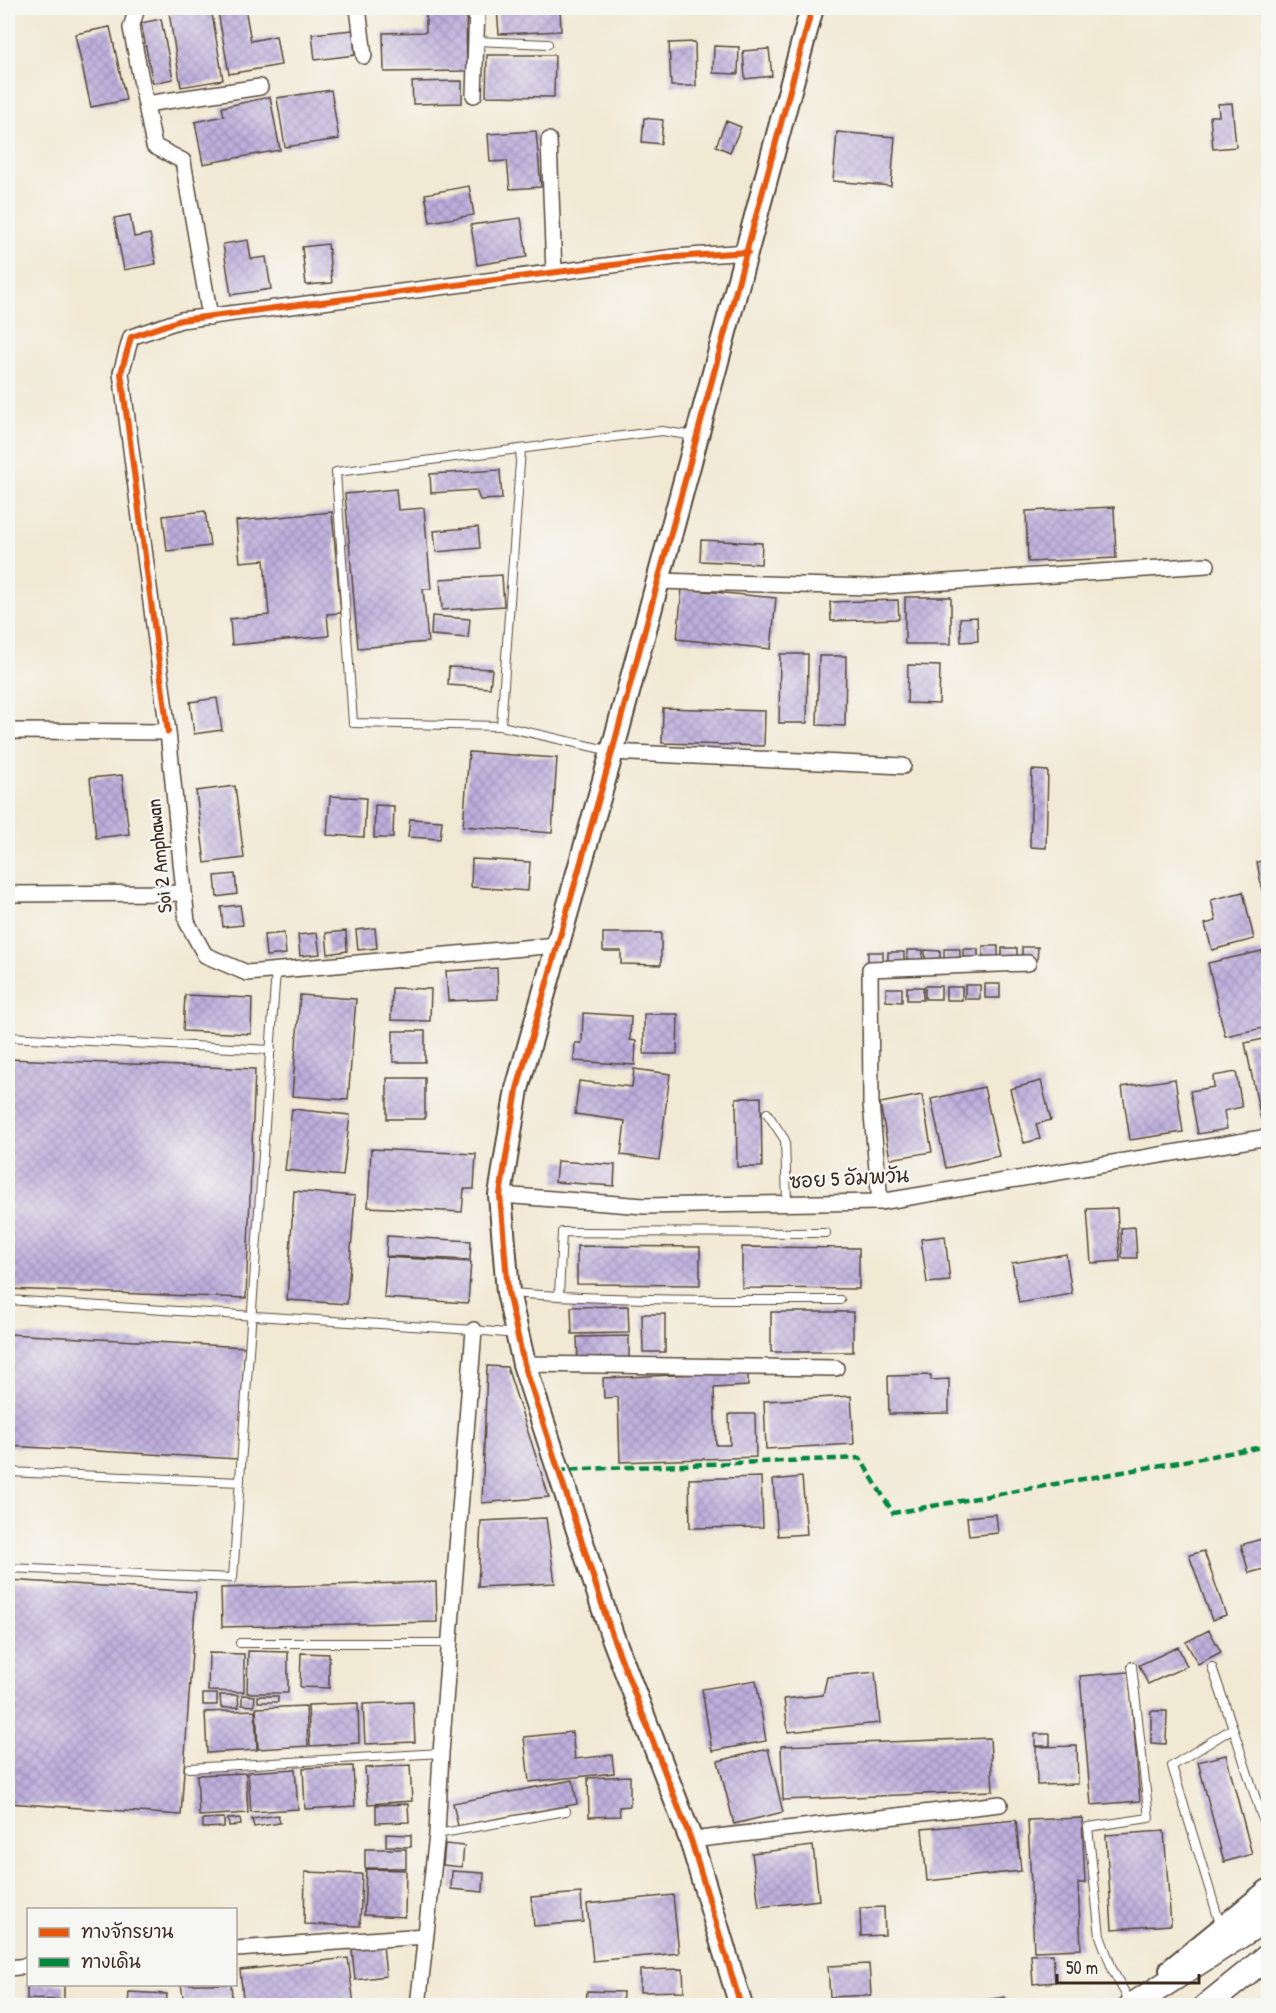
<svg xmlns="http://www.w3.org/2000/svg" width="1276" height="2013" viewBox="0 0 1276 2013" font-family="'Patrick Hand','Playpen Sans Thai',sans-serif">
	<defs>
		<pattern id="building-cross-hatch" width="8" height="8" patternUnits="userSpaceOnUse" patternTransform="scale(1.5)"><rect width="8" height="8" fill="#bdaedd"/><path d="M0 0l8 8M0 8l8-8" fill="none" stroke="#9b8eb3"/></pattern>
	</defs>
	<rect width="100%" height="100%" fill="#f6f6f2"/>
	<filter id="ink" filterUnits="userSpaceOnUse"><feTurbulence type="fractalNoise" baseFrequency=".0167" numOctaves="2"/><feDisplacementMap in="SourceGraphic" scale="12" xChannelSelector="R" yChannelSelector="G"/><feConvolveMatrix kernelMatrix="1 2 1 2 8 2 1 2 1" color-interpolation-filters="sRGB"/></filter>
	<filter id="wash" filterUnits="userSpaceOnUse"><feTurbulence type="fractalNoise" baseFrequency=".008" numOctaves="4" result="noise"/><feDisplacementMap in="SourceGraphic" scale="24" xChannelSelector="R" yChannelSelector="G"/><feGaussianBlur stdDeviation="1.35" result="paint"/><feColorMatrix in="noise" values="0 0 0 0 0 0 0 0 0 0 0 0 0 0 0 0 0 1.4 0 .05"/><feComposite in="paint" operator="in"/></filter>
	<g filter="url(#wash)">
		<rect width="100%" height="100%" fill="#f2e9d4"/>
		<g id="blocks">
			<!-- building -->
			<path fill="url(#building-cross-hatch)" d="M199,8h12l12,72 -42,7 -12,-75z
				M245,8l6,33 25,-5 5,29 -52,9 -11,-62z
				M497,8h63l1,23 -62,3z
				M466,10l1,61 -83,1 -1,-39 43,-1v-21z
				M161,19l12,60 -20,4 -12,-60z
				M110,27l16,73 -35,7 -16,-73z
				M353,30l2,25 -40,5 -3,-26z
				M695,42l1,44h-25l-2,-43z
				M714,46l25,1 -1,27 -25,-1z
				M769,49l3,27 -27,3 -2,-28z
				M487,55h68l-1,42 -68,-1z
				M462,81v22l-49,1 -1,-22z
				M331,90l8,49 -54,8 -8,-49z
				M270,97l10,53 -77,14 -8,-42 29,-6 -2,-9z
				M1232,103l4,44 -23,2 -3,-33h9l-1,-12z
				M644,118l19,2 -2,24 -19,-2z
				M726,121l15,6 -11,25 -14,-6z
				M536,131l5,56 -31,2 -3,-28 -17,1 -2,-28z
				M837,132l58,5 -4,49 -58,-5z
				M469,186l5,29 -44,7 -5,-28z
				M130,215l4,22 16,-3 6,30 -32,6 -10,-52z
				M521,218l6,39 -50,8 -6,-40z
				M248,240l3,19 15,-2 5,32 -40,6 -8,-51z
				M328,244l4,39 -26,2 -4,-38z
				M500,470l2,29 -22,1 -4,-10 -45,3 -1,-19z
				M396,489l2,21 26,-2 7,81h-8l5,53 -70,6 -13,-154z
				M1114,507l2,51 -88,4 -2,-51z
				M205,511l5,35 -43,5 -4,-35z
				M332,512l9,101 -14,1 2,22 -97,9 -2,-26 39,-4 -5,-55 -24,2 -4,-41z
				M478,527l2,21 -44,4 -2,-21z
				M701,540l61,3 -1,21 -61,-3z
				M502,575l2,31 -62,4 -2,-31z
				M682,589l94,9 -5,51 -94,-10z
				M905,597h46v47h-46z
				M898,600l1,19 -68,2 -1,-19z
				M432,616l38,3 -2,19 -37,-3z
				M977,617l1,24 -17,1 -1,-24z
				M780,654h28l-1,69h-28z
				M819,656h27l-1,70 -28,-1z
				M908,665l32,1 -1,38 -32,-1z
				M449,667l43,2 -2,19 -42,-3z
				M217,698l5,32 -28,4 -4,-32z
				M663,708l102,3 -1,35 -102,-3z
				M469,752l88,6 -5,75 -89,-7z
				M1032,770l16,1 -2,77 -16,-1z
				M122,775l7,59 -33,4 -6,-60z
				M235,786l9,72 -39,5 -9,-72z
				M330,796l36,2 -2,39 -37,-2z
				M375,805l19,1 -1,32h-19z
				M410,819l32,2 -2,18 -32,-2z
				M472,859l58,3 -2,29 -57,-4z
				M1268,860v45l-3,1 -8,-44z
				M235,874l2,20 -20,3 -2,-21z
				M1243,892l11,47 -42,11 -7,-26 11,-3 -5,-21z
				M240,905l3,20 -20,2 -2,-20z
				M375,928l2,20 -19,2 -2,-20z
				M346,931l1,20 -19,3 -2,-21z
				M284,933l2,21 -20,2 -2,-21z
				M317,933l3,21 -20,2 -2,-21z
				M603,933h58v32l-40,-1v-13h-18z
				M983,946h15v14h-15z
				M1022,947h16l-1,14h-15z
				M1002,948h15v14l-15,-1z
				M944,949h16v14h-16z
				M963,949h15v14h-15z
				M907,950h16l-1,13h-15z
				M925,950l15,1v13h-15z
				M1262,951l6,29v47l-43,9 -17,-73z
				M868,952h15v14h-15z
				M888,952h16v14h-16z
				M497,968l1,31 -50,2 -2,-30z
				M985,984h15v14h-15z
				M965,985h15v14h-15z
				M925,986h16v13h-16z
				M907,987h16v13h-16z
				M946,987h16v13h-16z
				M392,988l39,1 -1,32 -39,-1z
				M886,988h16v14l-16,-1z
				M185,995l67,3 -1,36 -68,-3z
				M300,995l56,4 -8,101 -56,-4z
				M583,1013l48,3 -1,24 6,1 -1,24 -61,-4 1,-18h7z
				M644,1014h34l-1,40h-33z
				M393,1031h32v31h-32z
				M1268,1038v79l-7,2 -16,-76z
				M8,1059l247,10 -9,229 -238,-9z
				M634,1069l36,5 -11,86 -38,-5 4,-34 -50,-7 4,-33 53,6z
				M1236,1072l6,35 -18,4 3,18 -29,5 -8,-43 24,-4 -1,-11z
				M387,1078h38v41h-38z
				M1175,1079l8,53 -53,8 -8,-53z
				M1041,1081l10,39 -15,4 4,15 -16,4 -14,-54z
				M984,1087l15,69 -53,12 -15,-69z
				M922,1095l10,57 -42,7 -10,-56z
				M761,1097l1,70h-25l-1,-69z
				M292,1109l58,6 -7,61 -58,-6z
				M371,1149l105,5 -2,35h-10l-2,23 -94,-5z
				M557,1161l58,4 -1,21 -59,-4z
				M294,1191l61,5 -8,108 -60,-4z
				M1117,1208l3,53 -29,2 -4,-54z
				M1135,1227l2,31h-15l-1,-30z
				M387,1236l84,5 -1,19 -84,-4z
				M945,1236l5,45 -23,2 -6,-44z
				M577,1246l123,1v38l-123,-1z
				M742,1247l117,1v41l-117,-1z
				M1066,1254l6,40 -53,9 -7,-40z
				M387,1257l84,5 -3,41 -84,-5z
				M628,1306l1,27 -57,1 -1,-27z
				M771,1312h82v40h-82z
				M642,1314h23v38h-22z
				M8,1334l237,13 -7,112 -230,-13z
				M629,1336v25l-51,1 -1,-25z
				M487,1366l20,1 42,130 -67,6z
				M748,1372v14l-34,2 2,57h14l-1,-31h26l1,43 -136,5 -2,-65 -14,1 -1,-20z
				M931,1375v5l18,-1v34l-60,1 -1,-38z
				M851,1396l3,48 -88,5 -2,-48z
				M761,1477l2,50 -73,1 -1,-49z
				M802,1477l5,57 -29,2 -5,-56z
				M996,1514l2,19 -29,3 -2,-19z
				M546,1518l9,65 -77,4 3,-66z
				M1268,1537v31l-19,5 -8,-28z
				M1204,1551l22,64 -14,5 -23,-65z
				M8,1580l188,12 -15,223 -173,-12z
				M436,1582l1,40 -215,5 -1,-39z
				M1209,1630l12,22 -23,12 -12,-22z
				M1268,1634v17h-1l-2,-16z
				M1178,1647l9,19 -39,18 -9,-19z
				M248,1651l40,1v41h-41z
				M209,1653l35,1v38l-36,-1z
				M301,1653l28,1v34l-29,-1z
				M875,1672l5,51 -92,9 -4,-33 39,-4 4,-18z
				M1129,1672l11,129 -49,4 -11,-129z
				M756,1680l10,61 -54,10 -10,-62z
				M203,1694h14v11h-14z
				M220,1695h18l1,12 -18,1z
				M242,1695l13,1 -1,10 -12,-1z
				M258,1696h20v6h-20z
				M413,1702l2,40 -50,2 -2,-40z
				M358,1703l1,40 -49,3 -2,-41z
				M306,1706l2,40 -50,3 -2,-41z
				M255,1710l2,40 -50,3 -2,-41z
				M1151,1711h16l-1,33 -15,-1z
				M572,1732l3,27 37,-4 2,18 -85,9 -5,-45z
				M1035,1734h15v12h-15z
				M990,1738l3,53 -210,9 -2,-54z
				M1077,1746l1,38 -41,1 -1,-38z
				M768,1749l15,63 -49,12 -16,-63z
				M1226,1755l26,99 -28,8 -26,-100z
				M410,1765l2,36 -44,3 -3,-36z
				M353,1766l2,40 -50,3 -2,-41z
				M295,1769l3,40 -47,3 -3,-40z
				M246,1773l2,40 -49,3 -2,-41z
				M630,1776v30l-11,1 1,9 -31,1 -1,-39z
				M573,1780l4,24 -119,22 -5,-23z
				M408,1804l1,18 -33,1v-18z
				M278,1815l2,8 -26,4 -2,-8z
				M224,1818v9l-21,1v-9z
				M240,1818l1,7 -12,1 -1,-7z
				M1082,1818l3,65h-7l3,66 -47,2 -6,-131z
				M1016,1820l5,51 -94,10 -5,-52z
				M1164,1831l7,94 -59,4 -6,-94z
				M386,1834l25,1v12l-25,-1z
				M445,1844l19,2 -2,21 -19,-2z
				M813,1846l6,54 -60,7 -7,-54z
				M365,1849h41v19h-41z
				M366,1869l40,1 -1,47 -41,-2z
				M452,1871l32,2 -1,19 -32,-3z
				M305,1872l57,2 -2,52 -56,-2z
				M581,1893l2,29 -49,4 -3,-29z
				M673,1895l6,58 -86,8 -6,-57z
				M884,1907l1,28 -24,1 -1,-28z
				M383,1945l3,31 -31,4 -3,-31z
				M1053,1954l2,28 -22,2 -2,-29z
				M348,1958l6,47 -110,1 -4,-36z
				M869,1964l2,31 -41,2 -2,-31z
				M683,1969l1,22 -44,1v-22z
				M27,1984h37v16l-37,-1z
				M181,1984h50l1,13 -48,6z
				M587,1991l36,1 -1,14h-36z
				M129,1992l38,2 -1,12h-38z
				M1005,1997l1,9h-36l-1,-4z
				M25,2002l24,2v2h-25z"/>
		</g>
	</g>
	<g filter="url(#ink)">
		<use href="#blocks" fill-opacity="0" stroke="#564739" stroke-width="1.5"/>
		<g fill="none" stroke-linecap="round" stroke-linejoin="round">
			<defs>
				<path id="lane" d="M476,41l72,3
					M501,726l20,-277
					M611,751l-110,-25 -148,-3 -17,-251 326,-41 32,5
					M8,1037l263,13
					M767,1113l18,27 2,63
					M512,1293c109,8 219,7 328,7
					M559,1296l3,-64 264,1
					M8,1300l466,30 42,4
					M8,1472l232,10
					M8,1568l225,10 43,-608
					M240,1643h209
					M1212,1667l21,61
					M189,1768l252,-15
					M437,1834l129,-23
					M1221,1927l-49,-161 61,-38 35,108
					M1130,2002l-17,-31 -13,-35 -12,-109 61,-9 -17,-152"/>
				<path id="street" d="M137,8l-6,20 23,118 29,15 27,156
					M358,8l6,48
					M474,95l3,-87
					M146,104l114,-17
					M549,140l5,133
					M657,581l212,6 338,-22
					M8,731l160,1 19,190 18,33 42,18 310,-28
					M168,732l-47,-359 10,-36 50,-17 494,-63 73,-5
					M612,752l291,14
					M8,894l176,-1
					M500,1195l144,11 236,-4 388,-65
					M880,1202l-9,-98 -1,-135 158,-6
					M524,1364l312,4
					M691,1840l309,-36
					M236,1949l189,-13
					M8,1968l20,-2
					M418,2006l19,-172 4,-81 33,-423"/>
				<path id="secondary" d="M1171,1970l97,-79
					M741,2006l-50,-166 -79,-205 -88,-271 -16,-72 -8,-97 17,-106 95,-337 200,-744"/>
				<path id="primary" d="M1131,2006l137,-88
					M1206,2006l62,-50"/>
			</defs>
			<!-- lane casing -->
			<use href="#lane" stroke="#564739" stroke-width="10"/>
			<!-- street casing -->
			<use href="#street" stroke="#564739" stroke-width="18"/>
			<!-- secondary casing -->
			<use href="#secondary" stroke="#564739" stroke-width="26"/>
			<!-- primary casing -->
			<use href="#primary" stroke="#564739" stroke-width="27"/>
			<!-- lane -->
			<use href="#lane" stroke="#fff" stroke-width="8"/>
			<!-- street -->
			<use href="#street" stroke="#fff" stroke-width="15"/>
			<!-- secondary -->
			<use href="#secondary" stroke="#fff" stroke-width="22"/>
			<!-- primary -->
			<use href="#primary" stroke="#fff" stroke-width="24"/>
			<!-- quiet -->
			<path stroke="#00873e" stroke-width="4.5" stroke-dasharray="9 4.5" stroke-linecap="butt" d="M558,1470l302,-12 33,55 375,-67"/>
			<defs>
				<path id="cycleway" d="M168,732l-47,-359 10,-36 50,-17 494,-63 73,-5
					M741,2006l-50,-166 -79,-205 -88,-271 -16,-72 -8,-97 17,-106 95,-337 200,-744"/>
			</defs>
			<!-- cycleway casing -->
			<use href="#cycleway" stroke="#f6f6f2" stroke-width="10"/>
			<!-- cycleway -->
			<use href="#cycleway" stroke="#e8590c" stroke-width="6"/>
		</g>
	</g>
	<g text-anchor="middle" stroke-width="5" stroke-linejoin="round" paint-order="stroke">
		<!-- street labels -->
		<g font-size="20" fill="#3b2a1e" stroke="#f6f6f2">
			<text transform="translate(159 856) rotate(-96)" y="7">Soi 2 Amphawan</text>
			<text transform="translate(849 1178) rotate(-3)" y="7">ซอย 5 อัมพวัน</text>
		</g>
	</g>
	<!-- margin -->
	<rect width="1276" height="2013" fill="none" stroke="#f6f6f2" stroke-width="30"/>
	<!-- legend -->
	<rect x="27" y="1908" width="210" height="78" fill="#f6f6f2" stroke="#aba49d" stroke-width="1.5"/>
	<rect x="39" y="1928" width="30" height="9" fill="#e8590c" stroke="#aba49d" stroke-width="1.5"/>
	<text x="81" y="1938" font-size="18" fill="#3b2a1e">ทางจักรยาน</text>
	<rect x="39" y="1958" width="30" height="9" fill="#00873e" stroke="#aba49d" stroke-width="1.5"/>
	<text x="81" y="1968" font-size="18" fill="#3b2a1e">ทางเดิน</text>
	<!-- scale -->
	<path d="M1057 1974v9h142v-9" fill="none" stroke="#3b2a1e" stroke-width="3"/>
	<text x="1066" y="1974" font-size="18" fill="#3b2a1e" stroke="#f6f6f2" stroke-width="4.5" paint-order="stroke">50 m</text>
</svg>
